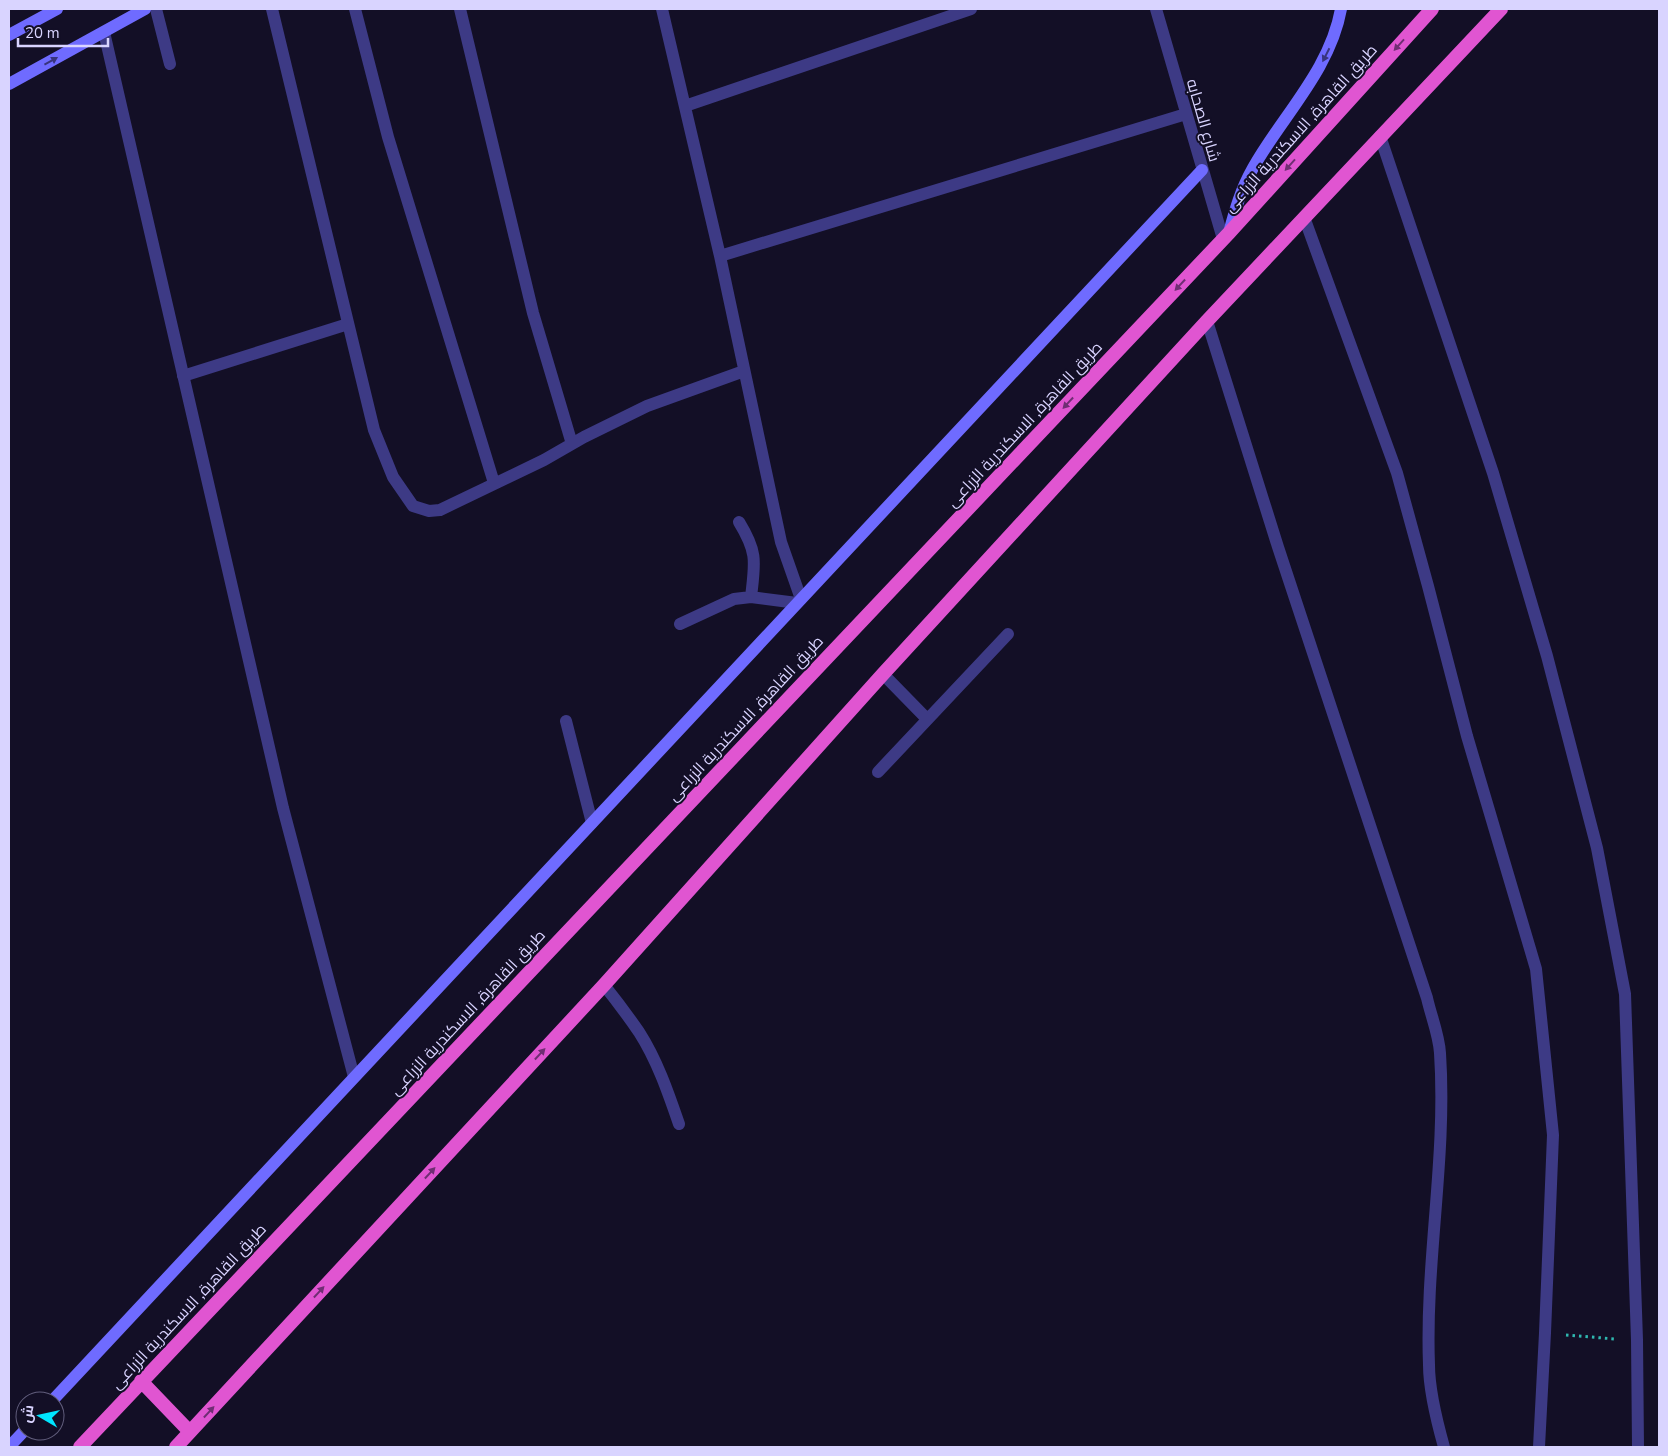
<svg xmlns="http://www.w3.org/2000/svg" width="1668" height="1456" viewBox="0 0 1668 1456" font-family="'Nunito Sans',Cairo,sans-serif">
	<rect width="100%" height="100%" fill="#130f26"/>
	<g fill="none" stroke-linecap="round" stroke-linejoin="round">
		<!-- path -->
		<path stroke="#2fb8b0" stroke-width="3" stroke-dasharray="2.5 4" stroke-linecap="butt" d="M1566,1335l49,4"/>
		<!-- service -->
		<path stroke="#3d3a85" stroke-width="12" d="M156,9l14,55
			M739,522c19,31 16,40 12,75
			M680,624l54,-25 17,-2 46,6
			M883,674l44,45
			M566,721l26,102
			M878,772l130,-138
			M604,985c12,15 24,31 35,47 18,28 29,60 40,92"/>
		<!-- minor -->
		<path stroke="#3d3a85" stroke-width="12" d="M272,9l102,421 19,47 20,29 16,5 11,-1 104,-50 40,-23 63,-31 97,-35
			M355,9l33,128 106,346
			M460,9l73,304 39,131
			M662,9l58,247 61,286 20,57
			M1156,9l67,230
			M104,32l179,776 71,269
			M685,106l286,-97
			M1380,136l113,337 54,183 50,192 28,146 12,346 1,107
			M1304,217l93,256 31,113 39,150 69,233 17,166 -8,198 -6,114
			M720,256l466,-142
			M1207,321l71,226 149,451c4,18 12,37 13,55 7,105 -15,208 -11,312 0,26 8,57 15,82
			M183,376l165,-52"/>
		<!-- secondary -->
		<path stroke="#6f6bff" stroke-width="12" d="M9,35l48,-26
			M9,84l136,-75
			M1229,233c6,-23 12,-44 24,-65 30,-53 77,-98 88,-159
			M52,1401l1150,-1231
			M9,1447l16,-17"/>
		<!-- trunk -->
		<path stroke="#e055d1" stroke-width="14" d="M141,1381l49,51
			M80,1447l1149,-1214 203,-224
			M176,1447l428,-462 279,-311 324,-353 294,-312"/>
	</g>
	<!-- one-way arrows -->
	<defs><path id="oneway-solid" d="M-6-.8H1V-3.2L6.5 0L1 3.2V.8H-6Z" transform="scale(1.25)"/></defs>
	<g fill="#6f2e73">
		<use href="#oneway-solid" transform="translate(1399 45) rotate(132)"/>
		<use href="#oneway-solid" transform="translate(1290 165) rotate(132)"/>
		<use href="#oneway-solid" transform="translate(1180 285) rotate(133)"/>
		<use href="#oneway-solid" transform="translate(1068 403) rotate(133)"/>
		<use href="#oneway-solid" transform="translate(540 1054) rotate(-47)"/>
		<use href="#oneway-solid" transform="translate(430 1173) rotate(-47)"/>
		<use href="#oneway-solid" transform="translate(319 1292) rotate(-47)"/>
		<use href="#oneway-solid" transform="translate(209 1412) rotate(-47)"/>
	</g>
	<g fill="#38347d">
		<use href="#oneway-solid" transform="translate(1326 55) rotate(117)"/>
		<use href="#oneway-solid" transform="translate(51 61) rotate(-29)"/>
	</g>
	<g text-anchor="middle" stroke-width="4" stroke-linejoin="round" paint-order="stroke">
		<!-- street labels -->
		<g font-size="16" fill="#d9d4ff" stroke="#130f26">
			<text transform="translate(1204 120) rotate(74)" y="6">شارع الصحابه</text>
			<text transform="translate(1300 128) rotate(-48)" y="6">طريق القاهرة, الاسكندرية الزراعى</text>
			<text transform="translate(1024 424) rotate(-47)" y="6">طريق القاهرة, الاسكندرية الزراعى</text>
			<text transform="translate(745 718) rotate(-47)" y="6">طريق القاهرة, الاسكندرية الزراعى</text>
			<text transform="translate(467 1012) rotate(-47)" y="6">طريق القاهرة, الاسكندرية الزراعى</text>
			<text transform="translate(188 1306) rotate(-47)" y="6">طريق القاهرة, الاسكندرية الزراعى</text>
		</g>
	</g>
	<!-- border -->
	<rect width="1668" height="1456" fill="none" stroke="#d9d4ff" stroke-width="20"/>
	<!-- north arrow -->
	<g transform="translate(40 1416) rotate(279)"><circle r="24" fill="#130f26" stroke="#625e7d"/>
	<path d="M0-4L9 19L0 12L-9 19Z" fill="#00e5ff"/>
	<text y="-8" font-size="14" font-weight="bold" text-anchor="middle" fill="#d9d4ff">ش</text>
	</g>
	<!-- scale -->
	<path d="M18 38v8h90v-8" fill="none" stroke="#d9d4ff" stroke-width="2.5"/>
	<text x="25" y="38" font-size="15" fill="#d9d4ff" stroke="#130f26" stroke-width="4" paint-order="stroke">20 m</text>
</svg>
